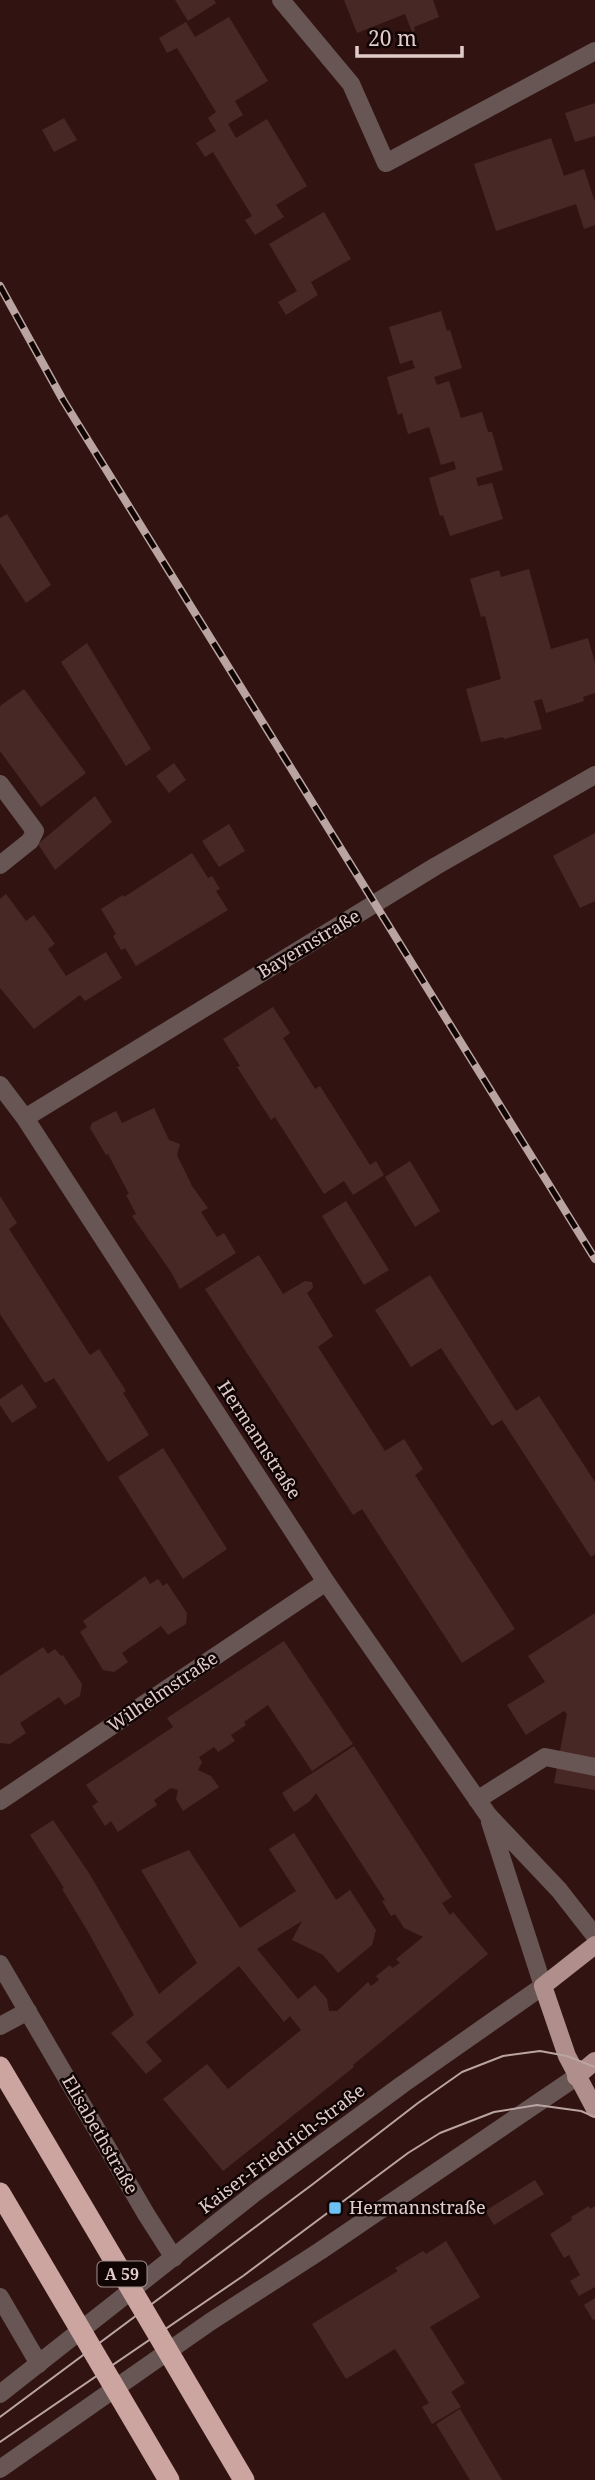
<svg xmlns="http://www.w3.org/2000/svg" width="595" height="2480" viewBox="0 0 595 2480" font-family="'Noto Serif',serif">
	<rect width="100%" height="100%" fill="#311412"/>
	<!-- building -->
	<path fill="#482825" d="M175,0h39l2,3 -28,18z
		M344,0h89l6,17 -25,10 1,4 -3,1 -7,-18 -48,19z
		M229,17l39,64 -33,20 8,14 -15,9 8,14 31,-19 40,67 -31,19 8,12 -29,18 -10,-15 7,-4 -39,-64 -8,5 -9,-14 20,-12 -8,-13 8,-6 -39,-64 -10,5 -8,-15 27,-16 9,15z
		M595,103v33l-20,6 -10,-29z
		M64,118l13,22 -23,12 -12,-22z
		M551,138l13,38 20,-7 11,33v23l-11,4 -8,-25 -80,27 -22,-67z
		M324,212l27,47 -40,23 7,13 -32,20 -8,-13 19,-11 -28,-47z
		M441,311l6,20 3,-1 12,38 -28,9 3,8 12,-4 12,37 21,-6 6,20h4l11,38 -27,8 2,8 14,-3 11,36 -53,17 -7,-21 -3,1 -11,-38 27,-9 -2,-8 -13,4 -12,-38 -21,7 -6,-21 -4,2 -11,-38 28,-9 -3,-8 -12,4 -11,-37z
		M7,514l44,71 -25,18 -26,-40v-45z
		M529,569l22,80 37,-11 7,25v30l-12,4 1,4 -38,12 -4,-14 -8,2 8,28 -38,10 -1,-2 -22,5 -15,-53 35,-10 -16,-63 -4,1 -11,-38 29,-9 2,7z
		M87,643l64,106 -25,17 -65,-104z
		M24,689l62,84 -45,34 -41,-56v-45z
		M174,763l12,17 -17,13 -13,-17z
		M95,796l17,26 -57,48 -17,-26z
		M229,824l16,27 -26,16 -17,-26z
		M595,833v68l-15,7 -27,-52z
		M192,853l16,25 4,-2 8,13 -4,2 12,19 -92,56 -11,-18 -4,2 -8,-14 3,-2 -15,-25 22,-14 1,2z
		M6,894l20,27 8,-6 21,29 -7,5 18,27 40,-24 16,26 -37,23 -5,-6 -46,34 -34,-41v-89z
		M273,1007l17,26 -7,5 32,51 5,-3 50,79 6,-4 8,14 -31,20 -9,-14 -20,13 -49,-77 -4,3 -34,-53 3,-1 -17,-27z
		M154,1108l15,32 11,4 -3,11 15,31 16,22 -7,4 16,25 7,-4 12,20 -56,36 -9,-17 -39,-56 4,-2 -10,-19 3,-1 -21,-40 -2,1 -16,-27 2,-5 24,-12 6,12z
		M410,1161l30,50 -25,16 -30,-50z
		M0,1196l17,27 -8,6 81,126 9,-6 27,42 -3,2 26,42 -41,27 -54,-84 -9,5 -45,-69z
		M346,1201l43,69 -25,15 -42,-69z
		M259,1255l24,39 22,-13 7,1 1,6 -6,5 26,43 -15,11 67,104 19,-12 19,30 -8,6 100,154 -53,34 -100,-154 -9,6 -148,-226z
		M430,1275l86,136 23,-15 56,86v72l-4,3 -89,-137 -10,6 -51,-78 -30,19 -36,-57z
		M22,1384l15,23 -25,16 -12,-18v-6z
		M163,1448l64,101 -44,30 -65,-102z
		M145,1576l5,8 8,-5 5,7 4,-3 20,30 -1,11 -18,11 -7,-9 -39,27 6,9 -14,10 -11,-2 -23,-38 7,-5 -4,-6z
		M595,1613v177l-41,-7 13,-69 -3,-3 -38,24 -19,-30 38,-23 -17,-26z
		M284,1641l69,103 -41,27 -44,-66 -24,17 2,3 -15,10 4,6 -17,11 -4,-5 -15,10 3,5 -4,8 13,6 8,11 -36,24 -7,-12 2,-9 -7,-2 -17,12 3,5 -39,27 -7,-11 -6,5 -13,-20 6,-4 -12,-17 87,-58 -6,-9z
		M43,1647l5,7 7,-5 6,7 2,-1 19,29 -2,12 -15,9 -6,-8 -39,26 6,10 -16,11 -10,-1v-67z
		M354,1746l98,151 -10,6 8,12 3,-3 35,42 -135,111 1,2 -131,104 -60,-72 44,-35 21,25 73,-59 -11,-14 -6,6 -45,-56 -93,76 16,19 -16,13 -35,-41 23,-18 -47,-85 -25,-41 2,-1 -34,-53 23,-15 36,53 70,121 38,-31 -56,-93 48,-20 51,78 56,-37 -27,-42 25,-16 42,67 14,-10 26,40 -4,15 -34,28 -15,-18 -31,-15 10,-19 -45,28 41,50 17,-14 12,14 2,12h8l31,-29 3,4 8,-6 -3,-4 14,-11 2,3 8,-5 -4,-4 27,-22 -19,-9 -9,-14 -4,2 -9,-15 3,-1 -69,-107 -6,8 -16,11 -12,-19z
		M535,2180l9,14 -50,31 -9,-14z
		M589,2206l1,3 5,-3v81l-16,9 -9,-15 10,-6 -11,-20 -5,3 -14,-24 22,-14 -1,-3z
		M446,2241l34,56 -50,30 35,56 -14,9 10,15 -29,17 -10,-17 7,-4 -34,-54 -49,30 -34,-55 86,-53 -3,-3 28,-17 3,3z
		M595,2298v21l-2,1 -9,-15z
		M460,2409l42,71h-32l-34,-56z"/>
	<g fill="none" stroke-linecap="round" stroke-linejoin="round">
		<!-- minor -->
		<path stroke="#675654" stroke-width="18" d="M281,0l70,84 35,79 209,-112
			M0,784l35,47 -5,10 -30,24
			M0,1085l25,33 301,464 162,233 71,75 36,46
			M25,1118l411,-252 159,-91
			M477,1800l68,-43 50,10
			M0,1801l326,-219
			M0,1964l146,250 28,44
			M0,2026l28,-15
			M0,2297l39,67
			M0,2394l256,-202 147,-108 140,-98 -53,-164
			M0,2469l210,-147 110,-71 256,-174"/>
		<!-- major -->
		<path stroke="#b08e8b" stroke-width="18" d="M595,1945l-52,41 24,70 28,53
			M576,2077l19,-16"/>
		<!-- tram -->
		<path stroke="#baa4a1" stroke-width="2" d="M0,2417l313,-233 105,-81 44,-31 41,-16 37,-5 27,5 28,11
			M0,2442l243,-166 165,-123 32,-20 54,-21 43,-7 44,6 14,6"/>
		<defs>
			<path id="rail" d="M0,286l63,114 532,859"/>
		</defs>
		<!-- rail casing -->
		<use href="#rail" stroke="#baa4a1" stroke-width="8"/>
		<!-- rail -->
		<use href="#rail" stroke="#110504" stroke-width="5" stroke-dasharray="16" stroke-linecap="butt"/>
		<!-- highway-bridge -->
		<path stroke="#cda5a0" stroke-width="21" d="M0,2067l244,413
			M0,2193l169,287"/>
	</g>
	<!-- markers -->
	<rect fill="#6dc2f3" stroke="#110504" stroke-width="2.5" x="328" y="2201" width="14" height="14" rx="3.5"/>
	<g text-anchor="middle" stroke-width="5" stroke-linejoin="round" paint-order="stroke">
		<!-- shield labels -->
		<rect fill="#110504" stroke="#a3908e" stroke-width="2" x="97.5" y="2261.5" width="49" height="25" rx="5"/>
		<g font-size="16" font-weight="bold" fill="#e1ccc9">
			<text x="122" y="2280">A 59</text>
		</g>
		<!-- street labels -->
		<g font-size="18" fill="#e1ccc9" stroke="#110504">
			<text transform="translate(309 944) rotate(-31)" y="6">Bayernstraße</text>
			<text transform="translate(259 1440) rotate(57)" y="6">Hermannstraße</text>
			<text transform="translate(163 1692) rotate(-34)" y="6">Wilhelmstraße</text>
			<text transform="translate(100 2135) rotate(60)" y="6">Elisabethstraße</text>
			<text transform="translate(282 2149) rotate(-37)" y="6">Kaiser-Friedrich-Straße</text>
		</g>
		<!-- poi labels -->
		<g font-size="18" fill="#e1ccc9" stroke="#110504" text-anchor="start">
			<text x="349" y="2214">Hermannstraße</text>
		</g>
	</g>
	<!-- scale -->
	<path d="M357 46v10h105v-10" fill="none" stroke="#e1ccc9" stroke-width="3.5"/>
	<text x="368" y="46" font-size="21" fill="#e1ccc9" stroke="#110504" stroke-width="5" paint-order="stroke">20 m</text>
</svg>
